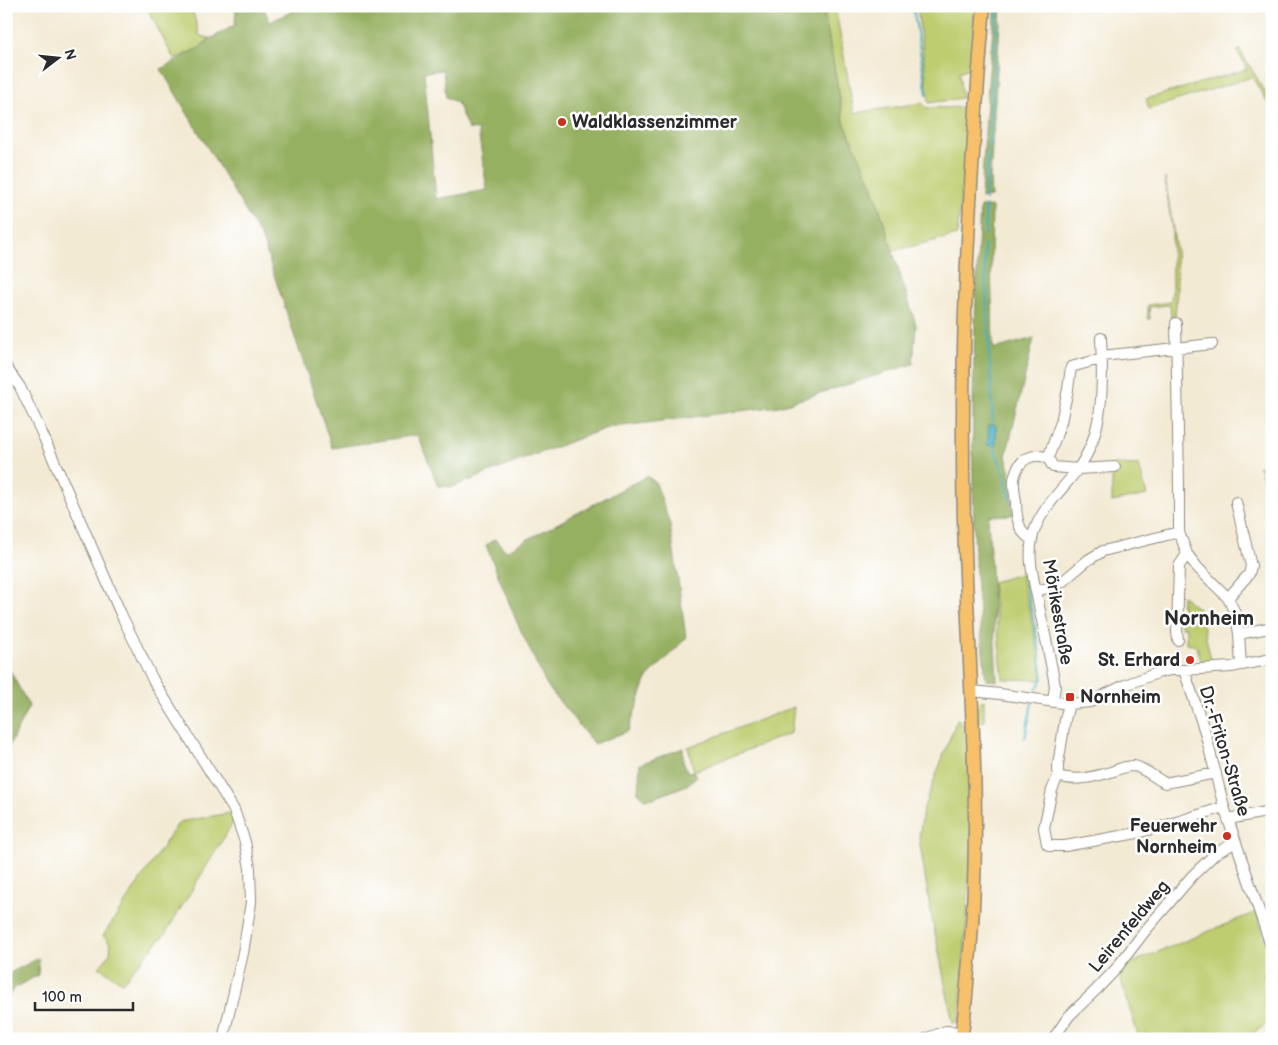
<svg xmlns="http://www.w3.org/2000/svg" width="1278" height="1045" viewBox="0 0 1278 1045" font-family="'Balsamiq Sans',sans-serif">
	<rect width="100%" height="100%" fill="#fff"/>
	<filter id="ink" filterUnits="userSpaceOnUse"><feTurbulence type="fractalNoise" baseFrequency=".02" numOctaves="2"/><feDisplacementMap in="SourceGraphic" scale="10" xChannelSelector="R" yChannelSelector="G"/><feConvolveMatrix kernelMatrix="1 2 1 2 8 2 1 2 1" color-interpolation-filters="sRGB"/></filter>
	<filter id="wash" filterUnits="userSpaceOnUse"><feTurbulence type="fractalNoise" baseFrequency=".0096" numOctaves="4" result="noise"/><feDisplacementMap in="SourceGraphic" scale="20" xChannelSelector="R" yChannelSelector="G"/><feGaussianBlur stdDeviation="1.12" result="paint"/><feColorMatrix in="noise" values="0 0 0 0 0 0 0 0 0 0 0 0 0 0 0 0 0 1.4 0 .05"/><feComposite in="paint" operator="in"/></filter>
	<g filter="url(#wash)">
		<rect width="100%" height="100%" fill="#f3ead4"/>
		<!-- green -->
		<path fill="#bdcd6f" stroke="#747c4d" d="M146,6h45l9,30 10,2 -11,10 -25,11z
			M823,6h12l19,107 68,-10 5,5 43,-1 -13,128 -64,16 -21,-66 -28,-63z
			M917,6h61l-6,61 -13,5 3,26 -33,5z
			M1240,50l32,53v7l-20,-33 -103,32 -3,-10 101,-30 -10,-18z
			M1165,178l11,72 1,39 -2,29h-4l-1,-13 -21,2 1,12h-2v-14l22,-3 2,-8v-66z
			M1272,463v4l-7,3 7,31v16l-11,-47 -3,-3z
			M1115,464l24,1 8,30 -35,7v-35z
			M1021,574l18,80 3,26 -39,-1 -11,-97z
			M1182,595l18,16 12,53h-10l-5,-17 -4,-3 -7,-1v-16h-5z
			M984,700v22l-6,-1 -1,-14 4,-6z
			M794,707l-3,26 -97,38 -6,-24z
			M957,719l2,1 2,5 7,2 4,112 -12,181 -7,3 -23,-115 -11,-70 4,-28z
			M230,813l4,8 -69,113 -43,48 -23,-15c10,-10 18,-20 4,-31l76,-114z
			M1256,912l16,48v9l-8,5 8,20v26l-27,19h-106l-21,-69 6,-4z"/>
		<!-- forest -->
		<path fill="#96b062" stroke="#606e46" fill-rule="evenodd" d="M236,6h27l7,16 33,-16h520l21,116 28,63 44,140 -3,39 -134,42 -172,22 -83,31 -71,28 -15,-1 -20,-51 -86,13 -70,-209 -101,-170 38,-21 11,-9 25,-14zM443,70l3,27 11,6 11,26 10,1 9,60 -51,9 -12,-127z
			M995,6h6l-11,172 1,19 -10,1 7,-113z
			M980,207h12l-1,50 2,91h5l36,-10 -28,118 5,20 2,39 -25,1 9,165 -11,-1c-4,-40 -9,-80 -11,-120 -5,-118 -1,-236 5,-353z
			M647,476l9,7 14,42 7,47 9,66 -39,40 -19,53 -34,13 -47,-58 -31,-66 -30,-75 9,-6 11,12z
			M6,663l23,43 -23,46z
			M683,748v13l5,11 6,-1 3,5 -10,9 -33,13 -10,1 -6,-7 2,-28z
			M39,958l-1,17 -25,14 -7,13v-27z
			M1272,969v25l-9,-20z"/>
		<!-- water -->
		<path fill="#41aebf" stroke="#366c75" d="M989,425h7v21l-9,-1z"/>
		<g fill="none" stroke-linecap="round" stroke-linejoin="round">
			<!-- stream -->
			<path stroke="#41aebf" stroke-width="2" d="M913,6l14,89
				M985,200l13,-194
				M985,236v-30
				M984,245l9,182
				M993,444l12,32 6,26
				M1022,543l2,31 15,73 4,32 -7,10
				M1025,738l7,-35"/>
		</g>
	</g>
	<g filter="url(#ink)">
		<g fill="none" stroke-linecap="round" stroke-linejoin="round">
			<defs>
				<path id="minor" d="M1176,323l3,163v46l8,22 -8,12 -2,66 1,8
					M1102,356l110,-12
					M6,367l14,20 21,44 80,183 32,66 81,130 11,32 5,26 1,34 -8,51 -20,86
					M1048,458l13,-36 7,-33 3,-22 22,-6 9,-1
					M1032,540c-4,-3 -9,-6 -11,-11 -4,-8 -5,-18 -5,-27 -1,-8 -4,-19 -1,-27 4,-16 18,-23 33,-17l5,9 25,2 37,-2
					M1187,554l10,13 31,31 8,17 3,19 2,31
					M1036,591l15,-4 11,-5 26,-22 15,-9 76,-19
					M1228,598l21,-24 2,-8 -15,-64
					M1239,634l29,-6
					M1184,670l21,62 19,75 48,142
					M972,691l28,3 69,10 12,-1 9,-1 35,-17 35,-13 10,-2h14l47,-3 41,-8
					M1053,700l2,-14c-4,-25 -10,-50 -15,-75 -4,-23 -13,-49 -8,-72 6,-28 28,-46 45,-69 28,-37 26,-87 24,-132
					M1069,704l-4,16 -7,45v11l-6,14 -8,38 3,16 3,2h15l72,-13 30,-8 57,-18
					M1058,776c17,6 36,1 53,-4 7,-3 15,-6 23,-6 8,1 23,13 31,17l51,-10
					M1228,819l44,-8
					M925,1039l21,-8 16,1
					M1053,1039l16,-23 27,-26 19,-20 30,-39 48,-56 23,-22 20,-11"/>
				<path id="major" d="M961,1039c4,-22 5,-45 7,-67 15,-140 2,-281 -3,-421 -7,-181 4,-364 19,-545"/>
			</defs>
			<!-- minor casing -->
			<use href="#minor" stroke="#8f8a80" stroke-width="12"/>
			<!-- major casing -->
			<use href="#major" stroke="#8f8a80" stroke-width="15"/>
			<!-- minor -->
			<use href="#minor" stroke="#fff" stroke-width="10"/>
			<!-- major -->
			<use href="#major" stroke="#f7c06b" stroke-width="12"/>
		</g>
	</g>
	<!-- markers -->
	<g fill="#c8321e" stroke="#fff" stroke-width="2">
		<circle cx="562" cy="122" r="5"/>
		<circle cx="1190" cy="660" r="5"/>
		<rect x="1065" y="692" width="10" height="10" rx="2.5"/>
		<circle cx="1227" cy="836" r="5"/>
	</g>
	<g text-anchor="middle" stroke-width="5" stroke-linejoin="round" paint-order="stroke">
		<!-- poi labels -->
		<g font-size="18" font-weight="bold" fill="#2b2b2b" stroke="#fff" text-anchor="start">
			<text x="572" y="128">Waldklassenzimmer</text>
			<text x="1180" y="666" text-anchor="end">St. Erhard</text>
			<text x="1080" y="703">Nornheim</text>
			<text x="1217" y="832" text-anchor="end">Feuerwehr<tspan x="1217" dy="21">Nornheim</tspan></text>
		</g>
		<!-- street labels -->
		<g font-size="18" fill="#2b2b2b" stroke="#fff">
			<text transform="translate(1058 612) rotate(80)" y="6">Mörikestraße</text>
			<text transform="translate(1225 751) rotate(73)" y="6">Dr.-Friton-Straße</text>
			<text transform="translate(1129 926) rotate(-50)" y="6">Leirenfeldweg</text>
		</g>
		<!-- quarter labels -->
		<g font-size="20" font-weight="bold" fill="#2b2b2b" stroke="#fff">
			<text x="1209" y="625">Nornheim</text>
		</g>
	</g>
	<!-- margin -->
	<rect width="1278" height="1045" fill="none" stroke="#fff" stroke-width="25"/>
	<!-- north arrow -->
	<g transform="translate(58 58) rotate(74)" stroke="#ffffff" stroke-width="4" paint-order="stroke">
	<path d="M0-4L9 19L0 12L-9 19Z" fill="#2b2b2b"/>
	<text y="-8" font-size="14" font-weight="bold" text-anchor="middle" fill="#2b2b2b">N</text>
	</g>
	<!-- scale -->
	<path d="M35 1002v8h98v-8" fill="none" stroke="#2b2b2b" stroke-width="2.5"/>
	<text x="42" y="1002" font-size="15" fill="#2b2b2b" stroke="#ffffff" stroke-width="4" paint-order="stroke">100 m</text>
</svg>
